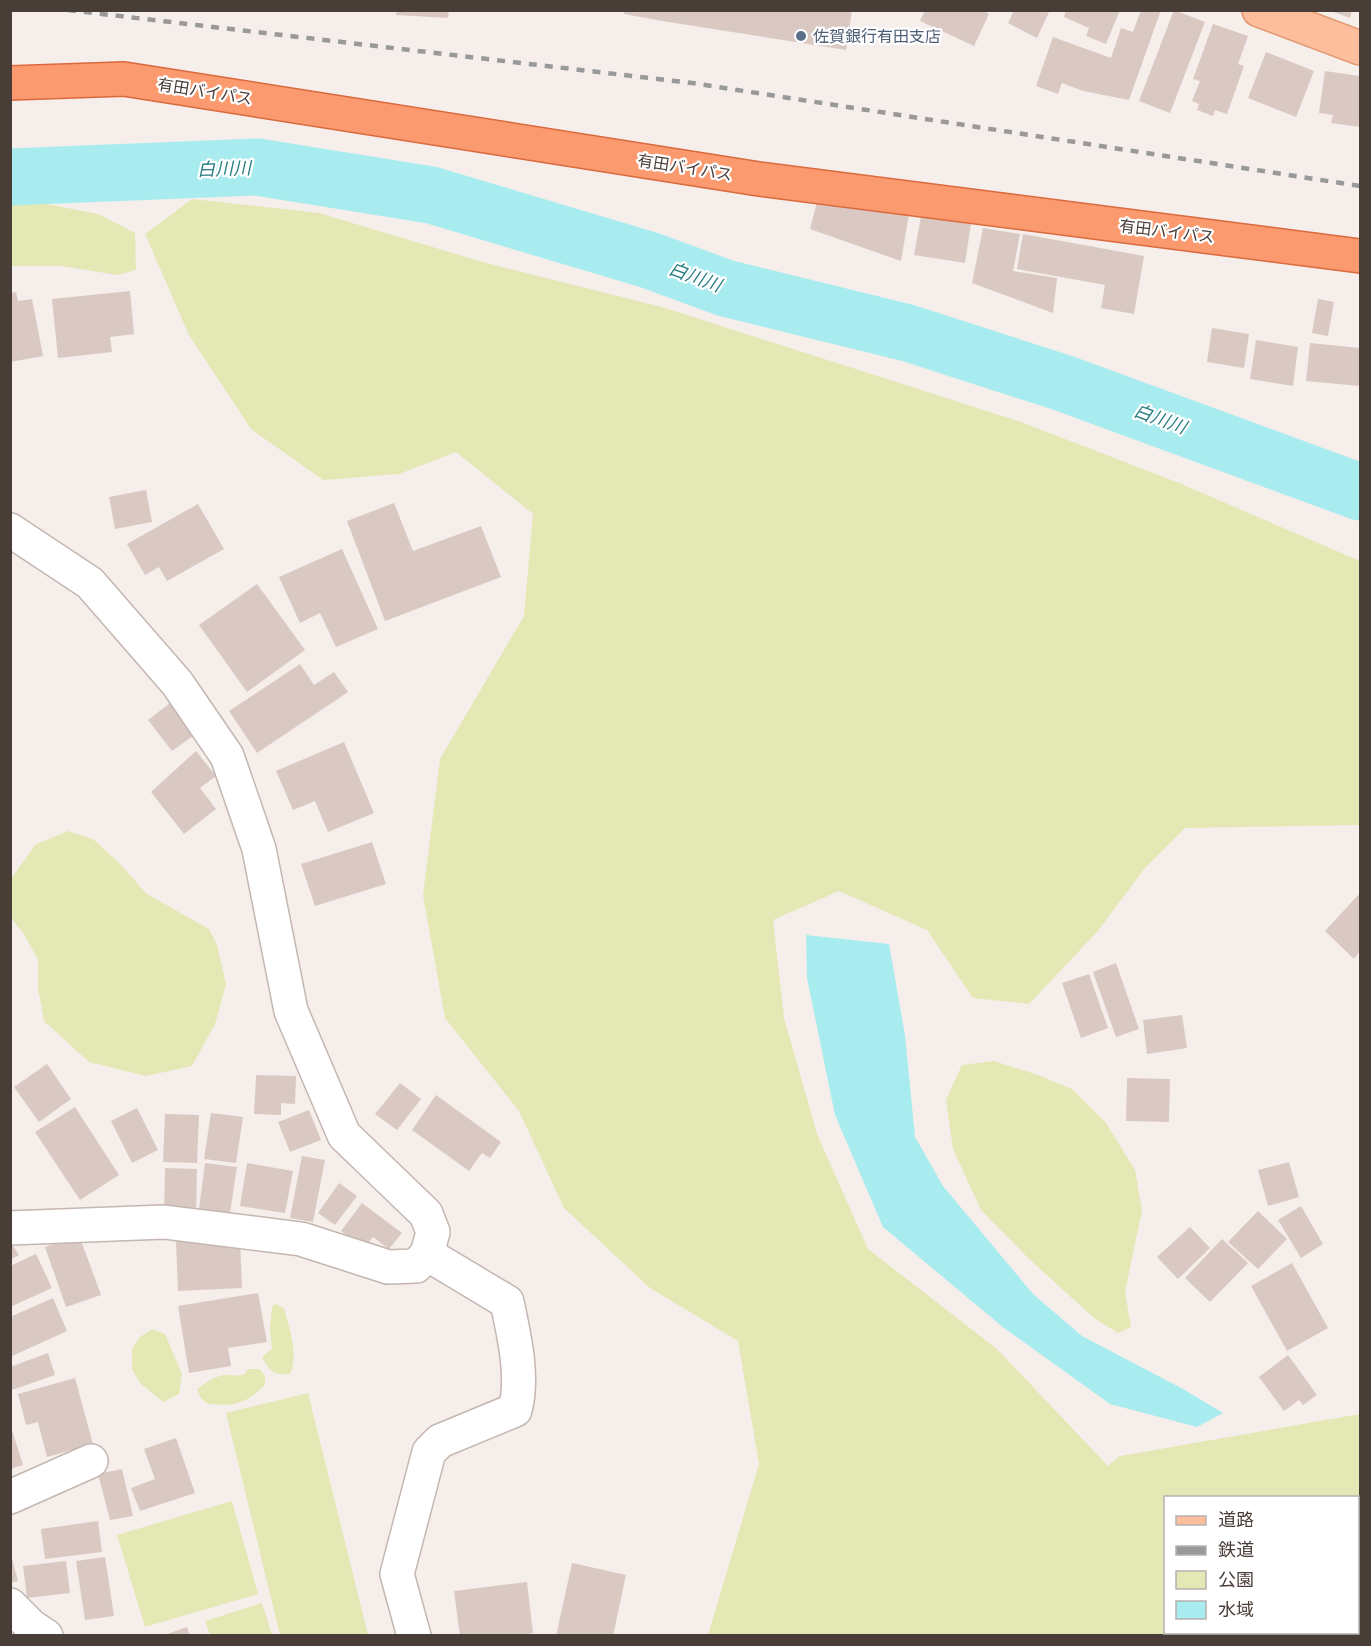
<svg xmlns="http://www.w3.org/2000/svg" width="1371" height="1646" font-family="'Public Sans','Noto Sans JP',sans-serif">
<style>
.green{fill:#e3e8b5;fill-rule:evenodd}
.water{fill:#a9ecf0}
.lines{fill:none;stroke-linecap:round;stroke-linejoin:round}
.river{stroke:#a9ecf0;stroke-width:57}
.building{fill:#dac9c3}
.minor-casing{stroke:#c4b6b0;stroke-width:36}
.major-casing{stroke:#e2946b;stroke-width:36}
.highway-casing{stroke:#db693e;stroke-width:36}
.minor{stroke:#fff;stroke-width:33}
.major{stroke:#fcbe9c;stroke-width:33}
.highway{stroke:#fb9a6f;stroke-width:33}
.rail{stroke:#999;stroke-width:4.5;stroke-dasharray:8 8;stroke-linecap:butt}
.service-dot{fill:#5c6f8a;stroke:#fff;stroke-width:2}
.labels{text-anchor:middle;stroke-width:4.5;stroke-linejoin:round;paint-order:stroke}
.service-label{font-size:16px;fill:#4e5e75;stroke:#fff;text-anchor:start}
.street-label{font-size:16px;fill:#493d38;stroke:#fff}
.water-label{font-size:18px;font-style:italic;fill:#287e83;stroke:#fff}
</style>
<rect width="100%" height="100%" fill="#f5eeeb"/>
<path class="green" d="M192 199 319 213 486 263 665 308 1021 422 1179 483 1360 561V825L1185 828 1145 868 1097 932 1029 1004 973 998 927 930 839 891 773 920 784 1018 817 1134 868 1249 997 1349 1108 1466 1120 1456 1360 1414V1635H708L759 1464 738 1341 650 1288 564 1208 519 1111 445 1018 423 895 440 759 524 616 533 514 456 452 399 474 323 480 251 429 189 335 145 234ZM1166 1498H1358V1632H1166Z
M41 203 98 214 135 233 136 270 118 275 61 266H11V204Z
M68 831 93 839 120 864 147 894 209 929 217 945 226 984 215 1024 192 1066 146 1076 89 1062 44 1021 38 988V960L24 934 11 918V879L35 845Z
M994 1061 1038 1075 1072 1089 1106 1123 1135 1170 1142 1210 1125 1292 1131 1327 1118 1333 1094 1318 1028 1258 981 1210 953 1149 946 1100 962 1065Z
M276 1304 284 1308C289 1328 299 1354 290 1374 273 1375 270 1371 262 1357L272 1349 270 1329 272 1307Z
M152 1329 165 1334 182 1374 179 1394 163 1402 140 1383 132 1369V1349L140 1337Z
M248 1369H259L265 1376V1385C246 1404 234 1406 208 1404L201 1398 197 1389C205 1384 214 1376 224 1375 231 1375 236 1376 244 1375Z
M308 1393 368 1635H280L226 1413Z
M232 1501 258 1594 145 1627 117 1535Z
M262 1603 272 1635H210L205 1621Z"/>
<path class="water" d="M806 935 889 944 905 1035 915 1137 943 1186 1033 1294 1082 1336 1183 1389 1223 1413 1197 1427 1110 1404 1004 1328 883 1227 835 1115 807 978Z"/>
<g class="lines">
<path class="river" d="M10 177 257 167 431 195 649 260 725 288 908 333 1063 383 1360 492"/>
</g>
<path class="building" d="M397 10H449L448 18 396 15Z
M625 10H852L846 50 662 21 624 14Z
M925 10H982L989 14 974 46 920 21Z
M1014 10H1050L1037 38 1008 23Z
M1066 10H1120L1106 44 1086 36 1089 28 1064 17Z
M1141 10H1161L1129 100 1083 91 1062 83 1058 94 1036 86 1053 37 1111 58 1121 28 1133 32Z
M1174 10 1205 22 1170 113 1139 101Z
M1328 10H1352L1350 18Z
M1213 24 1248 36 1238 64 1244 66 1227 114 1215 110 1213 116 1197 110 1199 104 1192 101 1200 81 1193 79Z
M1266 52 1314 71 1296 117 1248 98Z
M1325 71 1360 76V127L1331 123 1333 115 1319 113Z
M818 198 909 214 901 261 810 229Z
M921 216 971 224 965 263 914 255Z
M983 228 1020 234 1013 271 1057 278 1053 313 972 283Z
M1023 234 1144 256 1134 314 1101 308 1105 285 1017 269Z
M130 291 134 334 110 337 112 352 58 358 52 299Z
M16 292 18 301 32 299 43 356 10 362V293Z
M1318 299 1334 302 1328 336 1312 333Z
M1212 328 1249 334 1244 368 1207 362Z
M1256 340 1298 347 1293 386 1250 379Z
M1310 343 1360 348V386L1306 381Z
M146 490 152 522 115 529 109 497Z
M394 503 413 551 481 526 501 577 385 621 347 521Z
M198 504 224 549 167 581 159 567 145 575 127 544Z
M342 549 378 629 336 647 320 613 300 623 279 577Z
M257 584 305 650 247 692 199 625Z
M300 664 314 685 334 672 348 692 257 753 229 711Z
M170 703 193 736 172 751 148 720Z
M344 742 374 813 328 832 315 801 293 810 276 771Z
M196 751 216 776 200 788 216 809 184 834 151 792Z
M372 842 386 884 315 906 301 864Z
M1360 893V951L1354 959 1325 931Z
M1116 963 1139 1029 1116 1037 1093 972Z
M1089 974 1108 1028 1081 1038 1062 983Z
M1182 1015 1187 1048 1147 1054 1143 1020Z
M47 1064 71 1099 39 1122 14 1087Z
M256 1075 296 1076 295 1104 281 1103V1115L254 1114Z
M1127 1078 1170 1079 1169 1122 1126 1121Z
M400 1083 421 1099 397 1130 375 1114Z
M436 1095 501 1142 490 1158 482 1153 469 1171 412 1130Z
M75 1107 119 1175 80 1200 35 1132Z
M137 1108 158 1150 132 1163 111 1121Z
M309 1110 321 1140 290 1152 278 1122Z
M211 1113 243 1117 236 1163 204 1159Z
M165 1114 199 1115 197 1163 163 1162Z
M302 1156 325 1160 313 1222 290 1218Z
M1289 1162 1299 1197 1268 1206 1258 1170Z
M205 1163 237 1167 230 1213 199 1209Z
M247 1163 293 1171 285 1213 240 1206Z
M165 1168 197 1169 196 1216 164 1215Z
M339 1183 357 1196 335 1225 318 1213Z
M362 1203 402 1233 389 1249 373 1237 364 1248 341 1231Z
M1301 1206 1323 1244 1301 1258 1278 1220Z
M1258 1211 1287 1239 1258 1269 1228 1242Z
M1190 1227 1210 1248 1178 1279 1157 1257Z
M79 1235 101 1295 66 1307 45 1247Z
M240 1238 242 1288 178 1291 176 1240Z
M1222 1239 1248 1263 1210 1302 1185 1278Z
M10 1241 19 1255 10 1260Z
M36 1254 52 1288 10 1307V1266Z
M1292 1263 1328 1328 1287 1351 1251 1286Z
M258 1293 267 1342 228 1348 231 1366 189 1373 178 1306Z
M53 1298 67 1331 10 1357V1317Z
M48 1353 55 1375 12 1390 10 1367Z
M1288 1355 1317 1395 1303 1405 1299 1400 1284 1411 1259 1377Z
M75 1378 93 1444 47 1457 38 1422 26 1425 18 1394Z
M11 1427 23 1465 10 1469V1428Z
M176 1438 195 1493 140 1511 131 1488 155 1479 144 1449Z
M122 1469 133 1516 110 1520 98 1474Z
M98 1521 102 1552 45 1559 41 1529Z
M10 1551 18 1581 10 1583Z
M105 1557 114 1616 85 1620 76 1561Z
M66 1561 70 1593 27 1598 23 1566Z
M572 1563 626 1575 613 1636H556Z
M527 1582 533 1633 515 1636H460L454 1591Z
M187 1627 190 1636H164V1635Z"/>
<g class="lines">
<defs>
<path id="minor" d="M10 530 90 583 177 683 227 756 259 849 291 1011 344 1135 426 1214 433 1232 427 1254 416 1266 388 1267 301 1239 164 1222 10 1228
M10 1497 91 1461
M10 1605 31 1626 46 1636
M414 1636 397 1574 429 1452 440 1441 515 1410C524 1377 514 1335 507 1302L427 1254"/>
<path id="major" d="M1259 10 1360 48"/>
<path id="highway" d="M10 83 124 79 759 179 1360 256"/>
</defs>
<use href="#minor" class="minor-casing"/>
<use href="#major" class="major-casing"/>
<use href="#highway" class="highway-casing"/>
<use href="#minor" class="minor"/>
<use href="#major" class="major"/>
<use href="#highway" class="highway"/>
<path class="rail" d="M68 10 692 83 1360 186"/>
</g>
<circle class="service-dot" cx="801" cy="36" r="6"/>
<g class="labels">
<g class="service-label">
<text x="813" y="42">佐賀銀行有田支店</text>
</g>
<g class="street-label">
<text transform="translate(205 91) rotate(9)" y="6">有田バイパス</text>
<text transform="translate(685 167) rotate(9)" y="6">有田バイパス</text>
<text transform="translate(1167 231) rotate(7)" y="6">有田バイパス</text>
</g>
<g class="water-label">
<text transform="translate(224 169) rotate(-2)" y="6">白川川</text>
<text transform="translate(695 277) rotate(20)" y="6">白川川</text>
<text transform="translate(1160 419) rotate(20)" y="6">白川川</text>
</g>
</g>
<rect width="1371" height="1646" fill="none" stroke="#493d38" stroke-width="24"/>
<rect x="1164" y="1496" width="195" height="138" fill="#ffffff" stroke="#b6b1af" stroke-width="1.5"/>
<rect x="1176" y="1516" width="30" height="9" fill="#fcbe9c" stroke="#b6b1af" stroke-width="1.5"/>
<text x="1218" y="1526" font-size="18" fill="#493d38">道路</text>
<rect x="1176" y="1546" width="30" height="9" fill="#999999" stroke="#b6b1af" stroke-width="1.5"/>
<text x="1218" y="1556" font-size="18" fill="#493d38">鉄道</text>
<rect x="1176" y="1571" width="30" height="18" fill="#e3e8b5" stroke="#b6b1af" stroke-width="1.5"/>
<text x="1218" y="1586" font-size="18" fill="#493d38">公園</text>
<rect x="1176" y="1601" width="30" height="18" fill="#a9ecf0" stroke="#b6b1af" stroke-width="1.5"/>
<text x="1218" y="1616" font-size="18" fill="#493d38">水域</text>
</svg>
